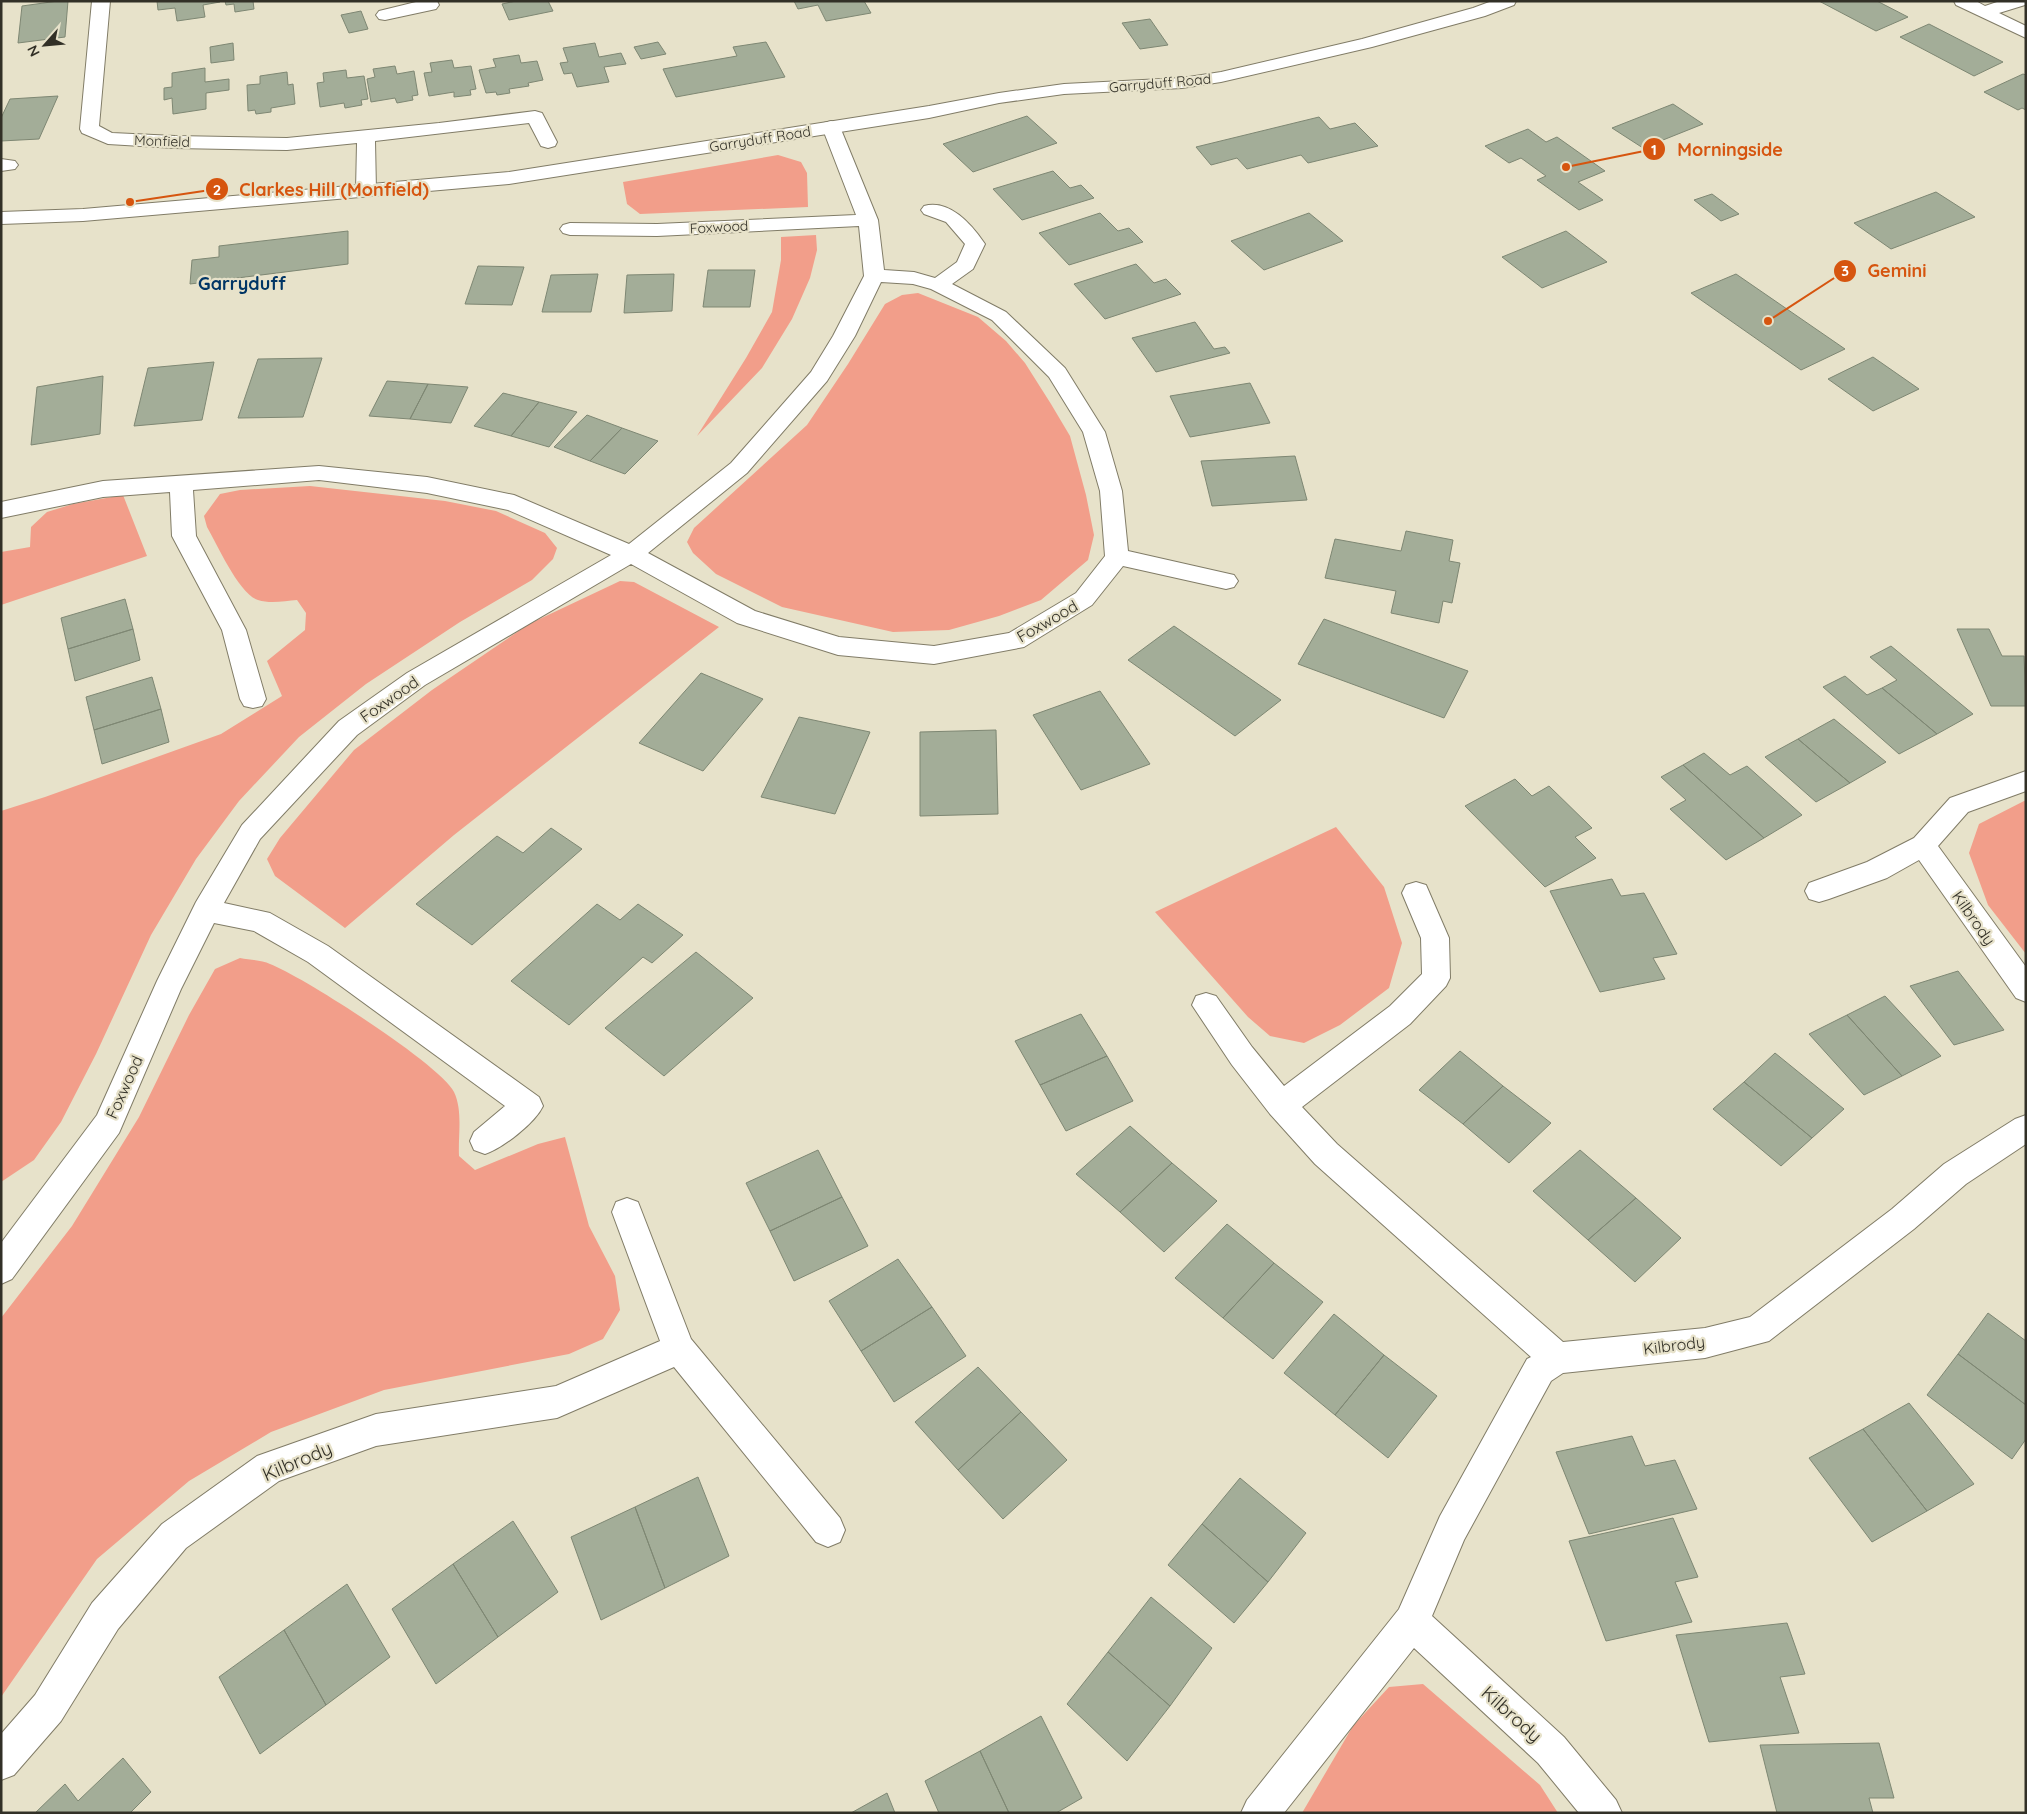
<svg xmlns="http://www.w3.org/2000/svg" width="2027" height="1814" font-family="Quicksand,sans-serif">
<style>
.green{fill:#f29e8a}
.building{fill:#a3ad98;stroke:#7e8773}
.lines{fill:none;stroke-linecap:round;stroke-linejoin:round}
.minor-casing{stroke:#817c67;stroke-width:2}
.tertiary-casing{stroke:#817c67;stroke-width:2}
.minor{fill:#fff;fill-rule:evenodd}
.tertiary{fill:#fff;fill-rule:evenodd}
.labels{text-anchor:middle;stroke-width:4.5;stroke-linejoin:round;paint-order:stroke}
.far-street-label{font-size:14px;fill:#323027;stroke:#e7e2ca}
.street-label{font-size:16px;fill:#323027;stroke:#e7e2ca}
.far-district-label{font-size:18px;font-weight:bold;fill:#003565;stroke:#e7e2ca}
.near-street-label{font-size:19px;fill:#323027;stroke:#e7e2ca}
.leader{fill:none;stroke:#d6550f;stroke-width:2}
.callout-dot{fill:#d6550f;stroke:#e7e2ca;stroke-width:2}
.mark-label{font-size:15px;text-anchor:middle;font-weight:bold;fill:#fff}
.callout-label{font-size:18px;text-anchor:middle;font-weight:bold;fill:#d6550f;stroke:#e7e2ca;stroke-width:4.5;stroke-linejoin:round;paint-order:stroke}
</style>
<rect width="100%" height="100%" fill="#e7e2ca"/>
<path class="green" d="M778 155 801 162 807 173 808 207 640 214 627 204 623 182Z
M816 235 817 250 810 278 792 319 762 368 697 436 746 358 772 312 781 260V237Z
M918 293 978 317 1006 341 1025 363 1051 404 1070 436 1086 495 1094 535 1088 560 1041 600 999 616 949 630 893 632 782 607 716 574 693 553 687 542 694 528 807 425 848 364 885 304 902 295Z
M310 486 445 501 496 511 545 533 557 548 553 559 532 580 460 622 366 684 299 737 239 801 196 859 151 935 96 1054 61 1122 34 1160 1 1182V811L45 797 221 734 282 696 267 661 305 630 306 613 297 600C285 601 270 604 258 600 239 594 217 544 207 527L204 516 220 494 240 490Z
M123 495 147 556 1 605V552L30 547 31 527 47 512 73 504Z
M620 581 634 582 719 627 454 835 345 928 275 876 267 859 280 838 354 750 432 690 529 624Z
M2026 800V954L1988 905 1969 853 1979 824Z
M1336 827 1384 887 1402 943 1389 988 1340 1025 1304 1043 1270 1036 1248 1017 1155 912Z
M240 958C250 960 262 960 270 964 302 976 441 1065 454 1092 463 1111 458 1135 459 1156L475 1170 538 1144 565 1137 589 1226 615 1276 620 1310 603 1339 569 1354 384 1390 271 1432 189 1481 97 1559 1 1697V1318L72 1226 139 1117 189 1015 215 969Z
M1423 1684 1540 1785 1558 1813H1302L1353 1726 1389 1687Z"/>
<path class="building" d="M58 1H68L65 37 18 43 22 6Z
M157 1H220V2L203 5 205 17 177 21 175 8 158 10Z
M225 1H253L254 9 235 12 234 4 226 5Z
M516 1H548L553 11 509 20 502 4Z
M794 1H864L871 13 826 21 818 5 798 9Z
M1819 1H1877L1908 17 1876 31Z
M361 11 368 29 349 33 341 15Z
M1150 19 1168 45 1140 49 1122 23Z
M1929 24 2003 62 1974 76 1900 37Z
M658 42 666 54 641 59 634 47Z
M766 42 785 77 676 97 663 69 737 56 733 47Z
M233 43 234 60 211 63 210 47Z
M595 43 599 57 621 53 626 64 604 67 609 82 577 87 572 73 564 74 560 63 568 62 563 48Z
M519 55 521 63 537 61 543 80 528 83 529 86 509 89 510 93 497 95 496 92 486 93 479 70 496 67 493 59Z
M452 60 454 68 471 66 476 89 470 90 471 95 454 97V92L429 96 424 73 432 72 430 63Z
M395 66 397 74 414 71 418 95 412 96 413 100 397 103 395 98 371 102 367 79 375 77 373 69Z
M205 68V82L229 79V90L206 93V109L173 114 172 98 164 100V88L172 87V73Z
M346 70 347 78 364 76 368 99 361 100 362 105 345 108 344 103 320 107 317 83 324 82 323 73Z
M287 72 288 85 293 84 295 104 271 108V112L256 114 255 110 248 111 247 85 260 84V76Z
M2023 74 2026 75V110L2022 108 2018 110 1984 92Z
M58 96 39 139 1 141V118L10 99Z
M1673 104 1703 124 1643 148 1612 128Z
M1027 116 1057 143 973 172 943 144Z
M1319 117 1330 129 1355 123 1378 146 1308 163 1301 155 1247 169 1237 158 1211 165 1196 147Z
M1528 129 1546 142 1557 137 1605 171 1578 182 1603 200 1579 210 1537 180 1546 176 1521 158 1509 163 1485 146Z
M1053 171 1070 188 1081 185 1094 198 1022 220 993 189Z
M1936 192 1975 217 1891 249 1854 223Z
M1712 194 1739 214 1721 221 1694 200Z
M1100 213 1118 231 1129 228 1143 242 1069 265 1039 233Z
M1309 213 1343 241 1264 270 1231 241Z
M348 231V264L190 284 192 260 219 257V246Z
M1566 231 1607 262 1542 288 1502 257Z
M1136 264 1154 283 1166 279 1181 294 1105 319 1074 284Z
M478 266 524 267 512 305 465 304Z
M708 270H755L750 307H703Z
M598 274 591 312H542L551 275Z
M674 274 672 311 624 313 627 275Z
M1736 274 1845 349 1801 370 1691 293Z
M1195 322 1214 349 1225 347 1230 353 1156 372 1132 338Z
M1873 357 1919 389 1873 411 1828 379Z
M322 358 303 417 238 418 258 359Z
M214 362 202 420 134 426 148 368Z
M103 376 100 434 31 445 37 387Z
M387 381 428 384 410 419 369 416Z
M1250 383 1270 423 1190 437 1170 396Z
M428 384 468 387 451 423 410 419Z
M503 393 539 402 511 436 474 426Z
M539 402 577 412 549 447 511 436Z
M587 415 622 428 590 461 554 447Z
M622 428 658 441 625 474 590 461Z
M1295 456 1307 500 1212 506 1201 461Z
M1406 531 1453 540 1449 561 1460 563 1452 603 1443 601 1439 623 1391 613 1396 591 1325 578 1335 539 1401 551Z
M125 599 133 629 68 649 61 618Z
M1324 619 1468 671 1444 718 1298 664Z
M1174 626 1281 700 1235 736 1128 660Z
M133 629 140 660 75 681 68 649Z
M1957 629H1989L2002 656H2024L2026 706H1991Z
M1891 646 1973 714 1937 734 1882 688 1897 680 1870 657Z
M701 673 763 699 703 771 639 743Z
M1845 676 1867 695 1882 688 1937 734 1899 754 1823 687Z
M152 677 161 709 94 730 86 697Z
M1100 691 1150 764 1081 790 1033 715Z
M161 709 169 742 102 764 94 730Z
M799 717 870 732 835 814 761 797Z
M1834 719 1886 762 1850 783 1798 739Z
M996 730 998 814 920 816V732Z
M1798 739 1850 783 1816 802 1765 757Z
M1704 753 1730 775 1747 766 1802 815 1764 838 1683 765Z
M1683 765 1764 838 1726 860 1670 809 1686 800 1661 777Z
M1515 779 1532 796 1549 786 1592 828 1575 837 1596 858 1545 887 1465 806Z
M551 828 582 849 472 945 416 904 497 836 523 853Z
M1612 879 1621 896 1644 893 1677 954 1653 958 1665 979 1600 992 1550 891Z
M597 904 620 920 638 904 683 935 652 963 643 957 569 1025 511 981Z
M696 952 753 998 664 1076 605 1028Z
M1958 971 2004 1030 1954 1045 1910 986Z
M1885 996 1941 1056 1902 1076 1847 1015Z
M1081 1014 1107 1056 1040 1085 1015 1041Z
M1847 1015 1902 1076 1864 1095 1809 1034Z
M1460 1051 1503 1086 1463 1124 1419 1090Z
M1775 1053 1844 1109 1812 1138 1744 1082Z
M1107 1056 1133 1101 1066 1131 1040 1085Z
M1744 1082 1812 1138 1781 1166 1713 1109Z
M1503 1086 1551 1123 1509 1163 1463 1124Z
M1130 1126 1172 1163 1120 1212 1076 1174Z
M818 1150 842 1197 770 1231 746 1183Z
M1580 1150 1636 1198 1588 1240 1533 1191Z
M1172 1163 1217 1201 1164 1252 1120 1212Z
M842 1197 868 1246 794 1281 770 1231Z
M1636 1198 1681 1238 1635 1282 1588 1240Z
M1227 1224 1274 1263 1223 1318 1175 1278Z
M898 1259 932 1307 861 1351 829 1301Z
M1274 1263 1323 1302 1273 1359 1223 1318Z
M932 1307 966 1356 894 1402 861 1351Z
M1988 1313 2026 1341V1405L1958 1354Z
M1334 1314 1384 1355 1335 1415 1284 1373Z
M1958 1354 2026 1405V1439L2012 1459 1927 1395Z
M1384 1355 1437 1396 1388 1458 1335 1415Z
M978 1367 1021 1412 958 1470 915 1422Z
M1909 1403 1974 1484 1927 1511 1863 1429Z
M1021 1412 1067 1460 1003 1519 958 1470Z
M1863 1429 1927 1511 1872 1542 1809 1458Z
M1632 1436 1645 1466 1675 1460 1697 1509 1589 1534 1556 1452Z
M698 1477 729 1556 665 1588 635 1507Z
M1240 1478 1306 1533 1268 1582 1202 1524Z
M635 1507 665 1588 601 1620 571 1537Z
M1673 1518 1698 1577 1675 1582 1692 1622 1606 1641 1569 1541Z
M513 1521 558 1592 498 1637 453 1564Z
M1202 1524 1268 1582 1234 1623 1168 1565Z
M453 1564 498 1637 436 1684 392 1609Z
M347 1584 390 1657 326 1705 284 1630Z
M1151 1597 1212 1648 1170 1706 1108 1652Z
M1787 1623 1805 1674 1780 1677 1799 1733 1709 1742 1676 1635Z
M284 1630 326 1705 260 1754 219 1677Z
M1108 1652 1170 1706 1127 1761 1067 1704Z
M1041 1716 1082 1798 1056 1813H1009L980 1751Z
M1879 1743 1894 1798H1869L1873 1813H1777L1760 1745Z
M980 1751 1009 1813H939L925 1781Z
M123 1758 151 1792 130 1813H35L65 1784 78 1801Z
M887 1793 895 1813H851Z"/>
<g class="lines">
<defs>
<path id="minor" d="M92 1H110L99 126 112 133 175 136 287 138 439 123 535 111 542 113 557 142 555 146 548 148 541 146 529 123 375 141 376 191 373 195 366 197 359 195 356 191 357 143 287 150 175 148 108 144 82 133 80 129Z
M420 1H437L439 5 436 9 385 20 379 19 376 15 379 11Z
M1954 1H1976L1985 6 2000 1H2026L2025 5 1999 13 2026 26V38L1956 5Z
M831 121 838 123 840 127 878 220 884 270 914 272 935 278 957 262 965 244 946 222 924 214 921 210 924 206C950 199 972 225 985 244L973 269 952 284 1006 312 1065 368 1105 432 1122 491 1128 551 1234 575 1238 581 1234 587 1226 589 1123 566 1092 605 1024 647 934 664 838 655 737 623 631 564 425 685 357 735 260 839 224 903 270 913 328 946 539 1097 543 1106C535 1123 503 1148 485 1154L474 1150 470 1141 474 1132 505 1106 308 962 254 931 214 923 181 989 119 1133 12 1279 1 1284V1243L97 1115 157 981 196 902 242 825 339 721 407 673 611 555 508 510 427 493 319 480 193 490 196 536 246 630 266 699 262 706 253 708 244 706 240 699 222 630 172 536 170 492 103 497 1 518V502L103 481 319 466 427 477 514 495 629 544 731 463 811 372 833 336 864 276 859 226 657 236 570 235 563 233 560 229 563 225 570 223 657 224 856 215 822 127 824 123ZM881 282 913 284 931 289 992 320 1049 377 1083 432 1100 491 1105 556 1076 593 1009 633 934 646 839 637 755 611 648 553 747 473 827 381 855 336Z
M1 159 15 161 18 165 15 169 1 171Z
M2026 771V791L1968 812 1938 846 2026 967V1002L2016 998 1919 860 1887 878 1829 899 1819 902 1809 899 1805 891 1809 883 1867 862 1914 838 1950 798Z
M1416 882 1426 885 1449 938 1450 978 1446 986 1410 1024 1302 1107 1337 1144 1563 1342 1705 1328 1750 1317 1892 1209 1944 1164 2015 1119 2026 1115V1144L1966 1184 1914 1229 1769 1341 1705 1358 1563 1373 1551 1381 1464 1540 1432 1616 1564 1737 1616 1800 1622 1813H1579L1538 1763 1414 1648 1284 1813H1241L1247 1800 1399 1609 1440 1516 1527 1359 1531 1357 1315 1164 1270 1114 1232 1065 1192 1005 1196 996 1206 993 1216 996 1252 1047 1284 1086 1390 1006 1422 974 1421 938 1402 893 1406 885Z
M627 1198 638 1202 691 1339 840 1518 845 1530 840 1542 828 1547 816 1542 674 1367 557 1418 376 1446 279 1481 186 1548 118 1629 61 1721 14 1775 1 1780V1734L35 1695 92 1603 162 1524 257 1456 376 1414 556 1386 660 1341 612 1212 616 1202Z"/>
<path id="tertiary" d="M1492 1H1516L1514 5 1485 16 1372 47 1221 82 1182 88 1064 94 999 103 929 118 509 184 83 221 1 224V212L83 209 509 172 929 106 999 93 1064 84 1182 78 1221 72 1362 39 1473 8Z"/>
</defs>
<use href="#minor" class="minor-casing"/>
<use href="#tertiary" class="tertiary-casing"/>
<use href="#minor" class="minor"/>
<use href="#tertiary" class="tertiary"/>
</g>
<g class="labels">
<g class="far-street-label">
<text transform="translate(1160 83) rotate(-5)" y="5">Garryduff Road</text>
<text transform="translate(760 139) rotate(-9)" y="5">Garryduff Road</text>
<text transform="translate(162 141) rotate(2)" y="5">Monfield</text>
<text transform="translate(719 227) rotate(-3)" y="5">Foxwood</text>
</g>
<g class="street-label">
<text transform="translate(1047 621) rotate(-30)" y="6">Foxwood</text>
<text transform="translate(389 699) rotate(-35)" y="6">Foxwood</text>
<text transform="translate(1974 918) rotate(55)" y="6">Kilbrody</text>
<text transform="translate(124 1087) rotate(-66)" y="6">Foxwood</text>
<text transform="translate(1674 1345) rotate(-7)" y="6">Kilbrody</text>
</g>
<g class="far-district-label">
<text x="242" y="290">Garryduff</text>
</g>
<g class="near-street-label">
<text transform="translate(297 1461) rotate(-23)" y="7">Kilbrody</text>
<text transform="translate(1512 1714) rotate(42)" y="7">Kilbrody</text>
</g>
</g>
<path class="leader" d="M1566 167L1654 149M130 202L217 189M1768 321L1845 271"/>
<g class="callout-dot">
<circle cx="1566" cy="167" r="5"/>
<circle cx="130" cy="202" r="5"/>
<circle cx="1768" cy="321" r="5"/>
<circle cx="1654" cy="149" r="12"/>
<circle cx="217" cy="189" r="12"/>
<circle cx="1845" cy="271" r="12"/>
</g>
<g class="mark-label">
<text x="1654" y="155">1</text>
<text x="217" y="195">2</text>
<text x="1845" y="276">3</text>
</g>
<g class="callout-label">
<text x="1730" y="156">Morningside</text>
<text x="334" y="196">Clarkes Hill (Monfield)</text>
<text x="1897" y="277">Gemini</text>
</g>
<rect width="2027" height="1814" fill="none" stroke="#323027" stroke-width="5"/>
<g transform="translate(45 45) rotate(243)" stroke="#e7e2ca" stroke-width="4" paint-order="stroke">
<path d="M0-4L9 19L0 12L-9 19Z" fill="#323027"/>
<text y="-8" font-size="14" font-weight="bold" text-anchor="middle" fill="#323027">N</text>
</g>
</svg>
